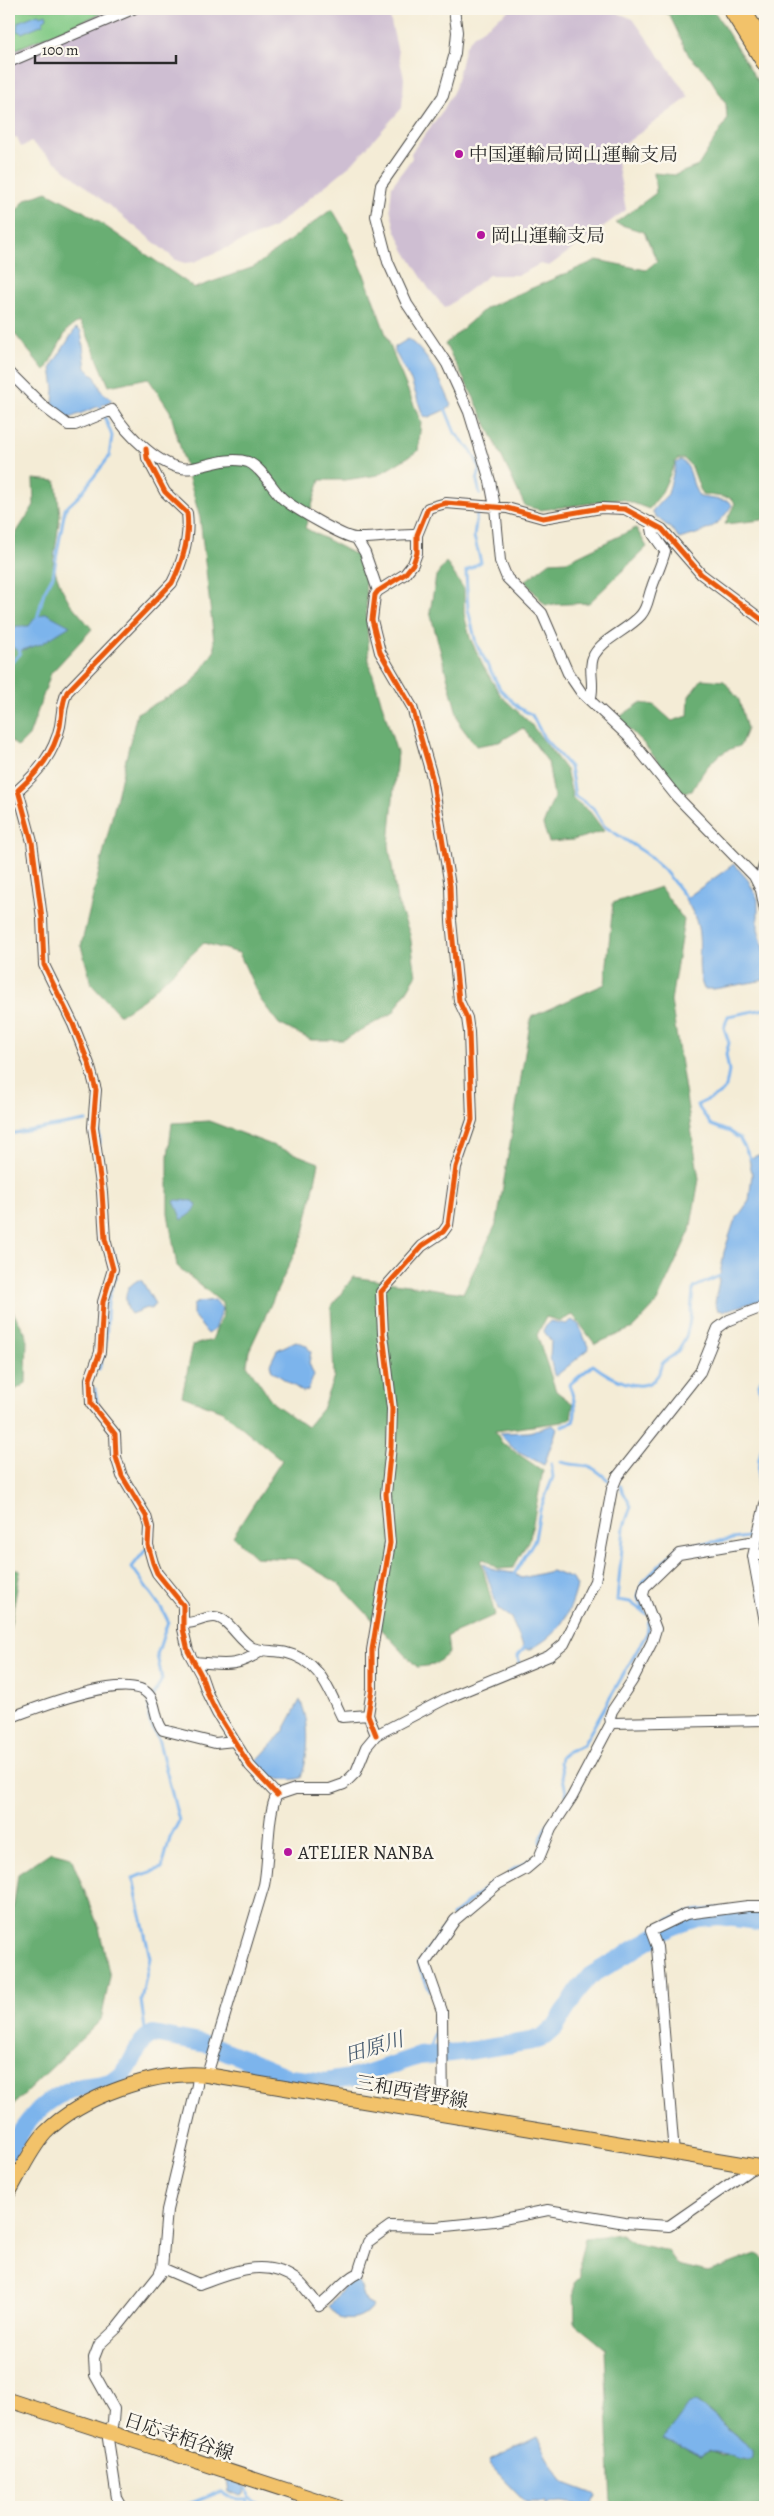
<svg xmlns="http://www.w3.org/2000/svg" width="774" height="2516" font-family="Alegreya,'Noto Serif JP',serif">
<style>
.industrial{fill:#cebed2}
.green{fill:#82ca86;stroke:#567a58}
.forest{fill:#69ae73;stroke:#4a6c4f;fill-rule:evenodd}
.water{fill:#7cb4ec;stroke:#54708c}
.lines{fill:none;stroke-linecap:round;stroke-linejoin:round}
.stream{stroke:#7cb4ec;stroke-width:3}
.river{stroke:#7cb4ec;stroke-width:18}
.minor-casing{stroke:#494845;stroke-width:12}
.major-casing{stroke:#494845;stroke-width:16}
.minor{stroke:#fff;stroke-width:10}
.major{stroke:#f2c26a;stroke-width:14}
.cycleway-casing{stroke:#fbf7ec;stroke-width:8}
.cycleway{stroke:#e8590c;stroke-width:5}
.poi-dot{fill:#b5179e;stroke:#fbf7ec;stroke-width:2}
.labels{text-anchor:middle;stroke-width:5;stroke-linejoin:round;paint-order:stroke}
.poi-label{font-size:19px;fill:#2b2b2b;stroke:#fbf7ec;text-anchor:start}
.street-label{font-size:19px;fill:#2b2b2b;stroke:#fbf7ec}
.water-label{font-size:20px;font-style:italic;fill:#475b6f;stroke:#fbf7ec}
</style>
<rect width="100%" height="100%" fill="#fbf7ec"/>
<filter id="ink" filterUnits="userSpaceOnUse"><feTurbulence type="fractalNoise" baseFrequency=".02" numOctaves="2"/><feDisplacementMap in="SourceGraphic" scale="10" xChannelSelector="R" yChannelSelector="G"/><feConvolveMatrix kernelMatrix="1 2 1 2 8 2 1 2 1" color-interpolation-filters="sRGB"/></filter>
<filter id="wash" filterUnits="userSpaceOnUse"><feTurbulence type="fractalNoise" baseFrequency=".0096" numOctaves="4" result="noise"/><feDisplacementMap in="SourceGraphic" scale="20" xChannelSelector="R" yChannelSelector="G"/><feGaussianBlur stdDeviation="1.12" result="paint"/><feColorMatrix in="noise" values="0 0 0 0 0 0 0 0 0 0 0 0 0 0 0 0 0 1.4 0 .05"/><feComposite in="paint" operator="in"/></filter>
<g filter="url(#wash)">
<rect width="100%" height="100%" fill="#f4ecd6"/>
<path class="industrial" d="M9 9H388L404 78 402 108 352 164 273 228 194 262 185 263 176 260 31 142 21 147 17 137 9 140Z
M511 9H608L633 19 689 97 615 151 626 210 549 266 540 264 519 275H489L445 308 429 289 405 251 395 229 390 208 392 186 412 158 411 153 444 109 455 88 465 47 473 36Z"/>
<path class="green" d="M9 9H112L9 52Z"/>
<path class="forest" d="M662 9H713L765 93V518L762 520 725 524 735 503 730 498 702 494 692 467 684 459H677L661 494 649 509 622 499 541 510 525 506 474 398 445 344 486 308 597 260 646 270 657 261 644 232 615 223 656 193 654 173 675 175 698 166 727 120 726 104 707 73 689 56 670 16Z
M47 192 83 211 195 288 254 267 332 209 347 234 362 269 395 359 421 422 418 451 378 475 345 480H320L305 528 358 556 365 575 369 662 397 753 389 845 397 901 410 934 416 976 393 1013 343 1040H311L279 1024 260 999 239 953 204 943 144 999 120 1015 92 985 81 946 137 713 191 685 215 650 200 518 170 411 148 378 109 386 86 332 79 321 67 330 45 371 9 327V220L26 199Z
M33 479 56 481 60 515 53 565 61 587 70 603 92 629 51 673 29 736 18 747 9 739V539L15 535 34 505Z
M636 528 647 547 589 603 545 605 525 581 550 562 567 561Z
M446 562 464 589V614L470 638 483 666 501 696 530 723 566 770 573 799 590 812 604 831 573 840 549 842 543 825 554 797 548 762 523 728 499 742 476 746 460 725 430 612 436 576Z
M702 679 724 681 739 700 747 729 740 746C715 752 704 769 692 791L682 792 644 744 618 718 640 703 654 705 672 721 688 716 689 696Z
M660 887 684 920 671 1001 699 1179 690 1231 656 1304 633 1328 595 1344 573 1315 560 1321 546 1317 537 1335 556 1391 573 1404 571 1418 562 1422 495 1431 502 1443 543 1471 530 1538 513 1568 499 1569 484 1559 481 1561 495 1615 447 1636 449 1653 434 1665 417 1667 338 1583 296 1559 255 1557 233 1536 282 1460 222 1411 182 1396 193 1345 212 1340 223 1313 222 1303 177 1266 168 1213V1156L172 1123 209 1121 319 1163 304 1233 249 1351 247 1365 273 1403 307 1427 322 1409 334 1377 331 1307 353 1277 463 1293 497 1222 531 1017 605 984 613 903Z
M9 1305 27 1336 26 1383 9 1394Z
M9 1566 20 1571 9 1634Z
M51 1852 71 1857 99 1928 110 1977 101 2020 13 2105 9 2113V1923L12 1917 18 1874Z
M621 2234 636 2244 668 2251 678 2265 708 2272 756 2254 765 2260V2507H659L658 2505 653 2507H611L605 2348 575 2324 574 2283 580 2277V2259L585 2238ZM698 2402 747 2444 752 2451 746 2460 731 2455 722 2456 709 2451 701 2456 684 2447 664 2440Z"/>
<path class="water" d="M38 14 41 16 46 14 47 18 43 21V24L22 33 17 31 18 22Z
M76 328 81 331 86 368 95 377 102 392 109 397 112 401 67 419 54 409 53 404 54 389 51 367Z
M408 339C428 353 442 382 451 404L449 408 429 417 423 416 412 383 395 352V347Z
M681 460C694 468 690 486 700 497L728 501 732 505C717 529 704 532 679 539L675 532 654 515 652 511 668 494 676 463Z
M46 613 70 626 41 644 19 651 9 645V631L17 626H29L35 618Z
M734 864 748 880 758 899V928L765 956V980L714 989H704C696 972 701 952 699 935 698 921 692 910 685 899Z
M758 1155 765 1165V1299L723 1311 718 1310 715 1303 724 1252 734 1222 749 1201 752 1173 749 1159Z
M177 1200 193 1201 197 1205 195 1210 182 1220 174 1201Z
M138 1280 142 1281 155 1304 151 1309 146 1308 131 1314C126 1309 124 1295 128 1289 130 1285 135 1282 138 1280Z
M215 1300 222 1309 214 1330 208 1334 193 1315V1305L199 1302Z
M572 1320 579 1325 589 1349 556 1376 554 1375 550 1357 551 1341 543 1330 550 1321 566 1324Z
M296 1341 306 1345 311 1352 309 1363 314 1375 308 1390 303 1392 272 1371 270 1364 277 1350Z
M553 1425 557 1429 544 1465 514 1449 499 1433 529 1432Z
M483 1563 494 1570 513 1573 522 1578 552 1571 573 1579 577 1586C569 1618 558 1635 529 1650L524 1648 511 1618 498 1609Z
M300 1700C311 1724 309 1753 301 1778 284 1783 266 1775 253 1765L283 1732Z
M358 2279 366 2302 373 2306C364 2318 354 2322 339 2318L329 2307 344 2286Z
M696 2401 747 2444 752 2451V2458L748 2460 743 2458 738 2459C730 2454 720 2455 709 2451L701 2456 684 2447 663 2440 690 2403Z
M537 2437 561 2480 565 2483 594 2494 596 2496 590 2507 563 2502 549 2503 546 2507V2502H526L491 2466 489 2461Z
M227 2480 246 2486 244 2494 240 2496 229 2491Z"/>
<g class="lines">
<path class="stream" d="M445 408 455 433 471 450 480 468 477 481 480 494
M477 513 474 537 481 562 466 571 468 609 476 643 500 689 519 708 532 715 544 738 570 767 575 796 593 808 604 826 644 852 664 870 688 900
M37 619 44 592 53 576 65 509 79 496 109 457 112 436 100 404
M9 665 20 654 19 648
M9 1059 12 1070 9 1081
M98 1122 100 1143
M9 1134 86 1121
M752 1161 740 1139 730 1132 711 1125 697 1105 720 1094 726 1087 729 1071 726 1054 729 1043 724 1028 728 1016 765 1009
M105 1347C108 1332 106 1318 108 1303 111 1278 124 1278 112 1249
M99 1369 104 1353
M765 1372 759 1384 765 1419
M95 1389 98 1407
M562 1426 573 1422C578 1410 574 1397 569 1385L593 1365C607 1376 644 1398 658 1375 660 1372 660 1367 662 1364 665 1359 673 1357 677 1352 691 1336 691 1310 693 1290L695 1287 724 1274
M561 1462C587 1469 585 1459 608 1480
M620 1486 631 1506 624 1527 617 1600 630 1602 646 1614
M137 1492 149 1512
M147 1548 132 1567 162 1609 168 1621 157 1655 162 1679 153 1698
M513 1576 535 1539 540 1510 553 1477 551 1463
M643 1609 638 1598 642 1583 678 1547 747 1537 756 1518 759 1459 765 1435
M519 1664 518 1656 527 1644
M567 1798 560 1762 561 1757 568 1751 583 1745 647 1633 649 1621
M540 1842 545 1828 550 1821
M509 1872 530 1860
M452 1916 493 1882
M430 1991 418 1964 444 1927
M146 2037 141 2000 150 1958 133 1878 162 1868 170 1838 179 1821 159 1742 149 1720V1703
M427 2055 437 2027 436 2008
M247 2488 249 2498 267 2507 269 2505 285 2507
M181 2507 222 2491 237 2500H247L245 2507"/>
<path class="river" d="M9 2152C25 2122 45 2095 81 2087 92 2085 109 2085 118 2078 135 2067 134 2042 153 2034L211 2045 290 2078 326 2082 356 2077 419 2056 461 2052 532 2041 545 2036 555 2027 579 1989 590 1976 673 1926 697 1918 719 1916 765 1922"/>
</g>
</g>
<g filter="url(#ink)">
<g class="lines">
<defs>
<path id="minor" d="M454 9 457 32 455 53 443 96 381 185 376 216 388 262 407 304 447 364 469 412 490 481 495 507 500 561 507 578 542 613 568 673 581 692 628 736 677 797 754 876 761 890 765 910
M9 62 133 9
M9 372 44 407 68 425H75L112 410C125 432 163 473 192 468 209 465 230 456 248 462 261 467 272 488 282 498 292 507 343 537 355 538 375 539 396 534 417 535
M146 449 147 458 165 492 187 513C190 538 183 561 172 583L67 692C62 702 62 714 60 726 54 754 38 772 18 790L32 842 42 918 44 965 73 1024 89 1064 96 1090 93 1127 102 1192 105 1239 113 1269 103 1302 100 1352 90 1379 91 1404 115 1434 116 1457 122 1476 146 1516 149 1527 148 1545 153 1563 157 1573 183 1605V1629L188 1651 201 1675 208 1695 217 1713 250 1766 277 1795
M356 538 365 553 378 591
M590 700C596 686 587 669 594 655 604 638 628 630 641 615 648 607 648 597 652 587 656 575 662 564 665 551L653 534 651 522
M759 883 765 862
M765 1504 753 1556 765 1622
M753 1556 765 1554
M184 1623C195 1624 203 1617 214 1617 229 1617 239 1642 253 1648 263 1652 276 1650 287 1653 320 1661 328 1689 342 1717L368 1715
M194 1662C226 1664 234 1669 263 1650
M9 1718C34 1709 129 1670 149 1695 157 1704 154 1720 163 1730L215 1743 234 1741
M611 1723 765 1720
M376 1735 368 1715 372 1689V1650L390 1543 386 1494 391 1446 392 1409 383 1334 381 1292 422 1246 443 1232 448 1225 456 1167 472 1120 469 1032 467 1018 459 1001 451 921 450 886 432 777 412 707 380 652 372 620 375 595 378 591 405 574 413 564 417 553V535L428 508 446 503 507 508 543 518 601 508 625 509 662 529 701 574 765 622
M198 2074 197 2085 167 2210 162 2268 199 2284C232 2272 267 2256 299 2282 306 2288 312 2298 319 2306 334 2296 341 2281 358 2273L368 2242 390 2226 436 2227 494 2221 548 2210 625 2223 669 2226 754 2167
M207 2075 264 1885C269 1862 267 1811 277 1795L295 1789H330L344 1784 356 1772 366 1747 376 1735 445 1699 549 1656 564 1644 595 1581 612 1489 617 1477 700 1372 718 1328 729 1320 765 1306
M443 2115 442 2011 425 1963 455 1920 498 1884 526 1869 539 1858 551 1829 572 1797 611 1723 610 1717 612 1711 632 1681 652 1642 656 1629 643 1595 645 1587 679 1554 756 1541
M674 2154 657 1947 651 1931 686 1914 748 1906H765
M122 2507 117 2498 108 2439 113 2422 114 2409 95 2375 94 2358 99 2345 116 2329 159 2275 162 2268"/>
<path id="major" d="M730 9 765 65
M743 9 765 44
M9 2192C20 2173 30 2150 45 2133 81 2096 157 2070 207 2075L765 2168
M9 2400 338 2507"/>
</defs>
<use href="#minor" class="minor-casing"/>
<use href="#major" class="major-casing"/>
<use href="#minor" class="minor"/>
<use href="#major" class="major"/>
<defs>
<path id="cycleway" d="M146 449 147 458 165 492 187 513C190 538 183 561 172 583L67 692C62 702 62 714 60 726 54 754 38 772 18 790L32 842 42 918 44 965 73 1024 89 1064 96 1090 93 1127 102 1192 105 1239 113 1269 103 1302 100 1352 90 1379 91 1404 115 1434 116 1457 122 1476 146 1516 149 1527 148 1545 153 1563 157 1573 183 1605V1629L188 1651 201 1675 208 1695 217 1713 250 1766 277 1795
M376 1735 368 1715 372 1689V1650L390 1543 386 1494 391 1446 392 1409 383 1334 381 1292 422 1246 443 1232 448 1225 456 1167 472 1120 469 1032 467 1018 459 1001 451 921 450 886 432 777 412 707 380 652 372 620 375 595 378 591 405 574 413 564 417 553V535L428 508 446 503 507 508 543 518 601 508 625 509 662 529 701 574 765 622"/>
</defs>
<use href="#cycleway" class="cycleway-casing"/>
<use href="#cycleway" class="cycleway"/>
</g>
</g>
<g class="poi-dot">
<circle cx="459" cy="154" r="5"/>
<circle cx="481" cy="235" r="5"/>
<circle cx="288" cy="1852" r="5"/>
</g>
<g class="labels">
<g class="poi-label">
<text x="469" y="161">中国運輸局岡山運輸支局</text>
<text x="491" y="242">岡山運輸支局</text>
<text x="298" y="1859">ATELIER NANBA</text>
</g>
<g class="street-label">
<text transform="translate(412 2091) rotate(10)" y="7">三和西菅野線</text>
<text transform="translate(179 2436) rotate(18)" y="7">日応寺栢谷線</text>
</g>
<g class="water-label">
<text transform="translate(374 2047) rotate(-17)" y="7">田原川</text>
</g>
</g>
<rect width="774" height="2516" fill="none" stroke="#fbf7ec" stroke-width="30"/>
<path d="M35 55v8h141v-8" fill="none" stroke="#2b2b2b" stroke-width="2.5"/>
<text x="42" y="55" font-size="15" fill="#2b2b2b" stroke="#fbf7ec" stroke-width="4" paint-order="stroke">100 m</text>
</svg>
